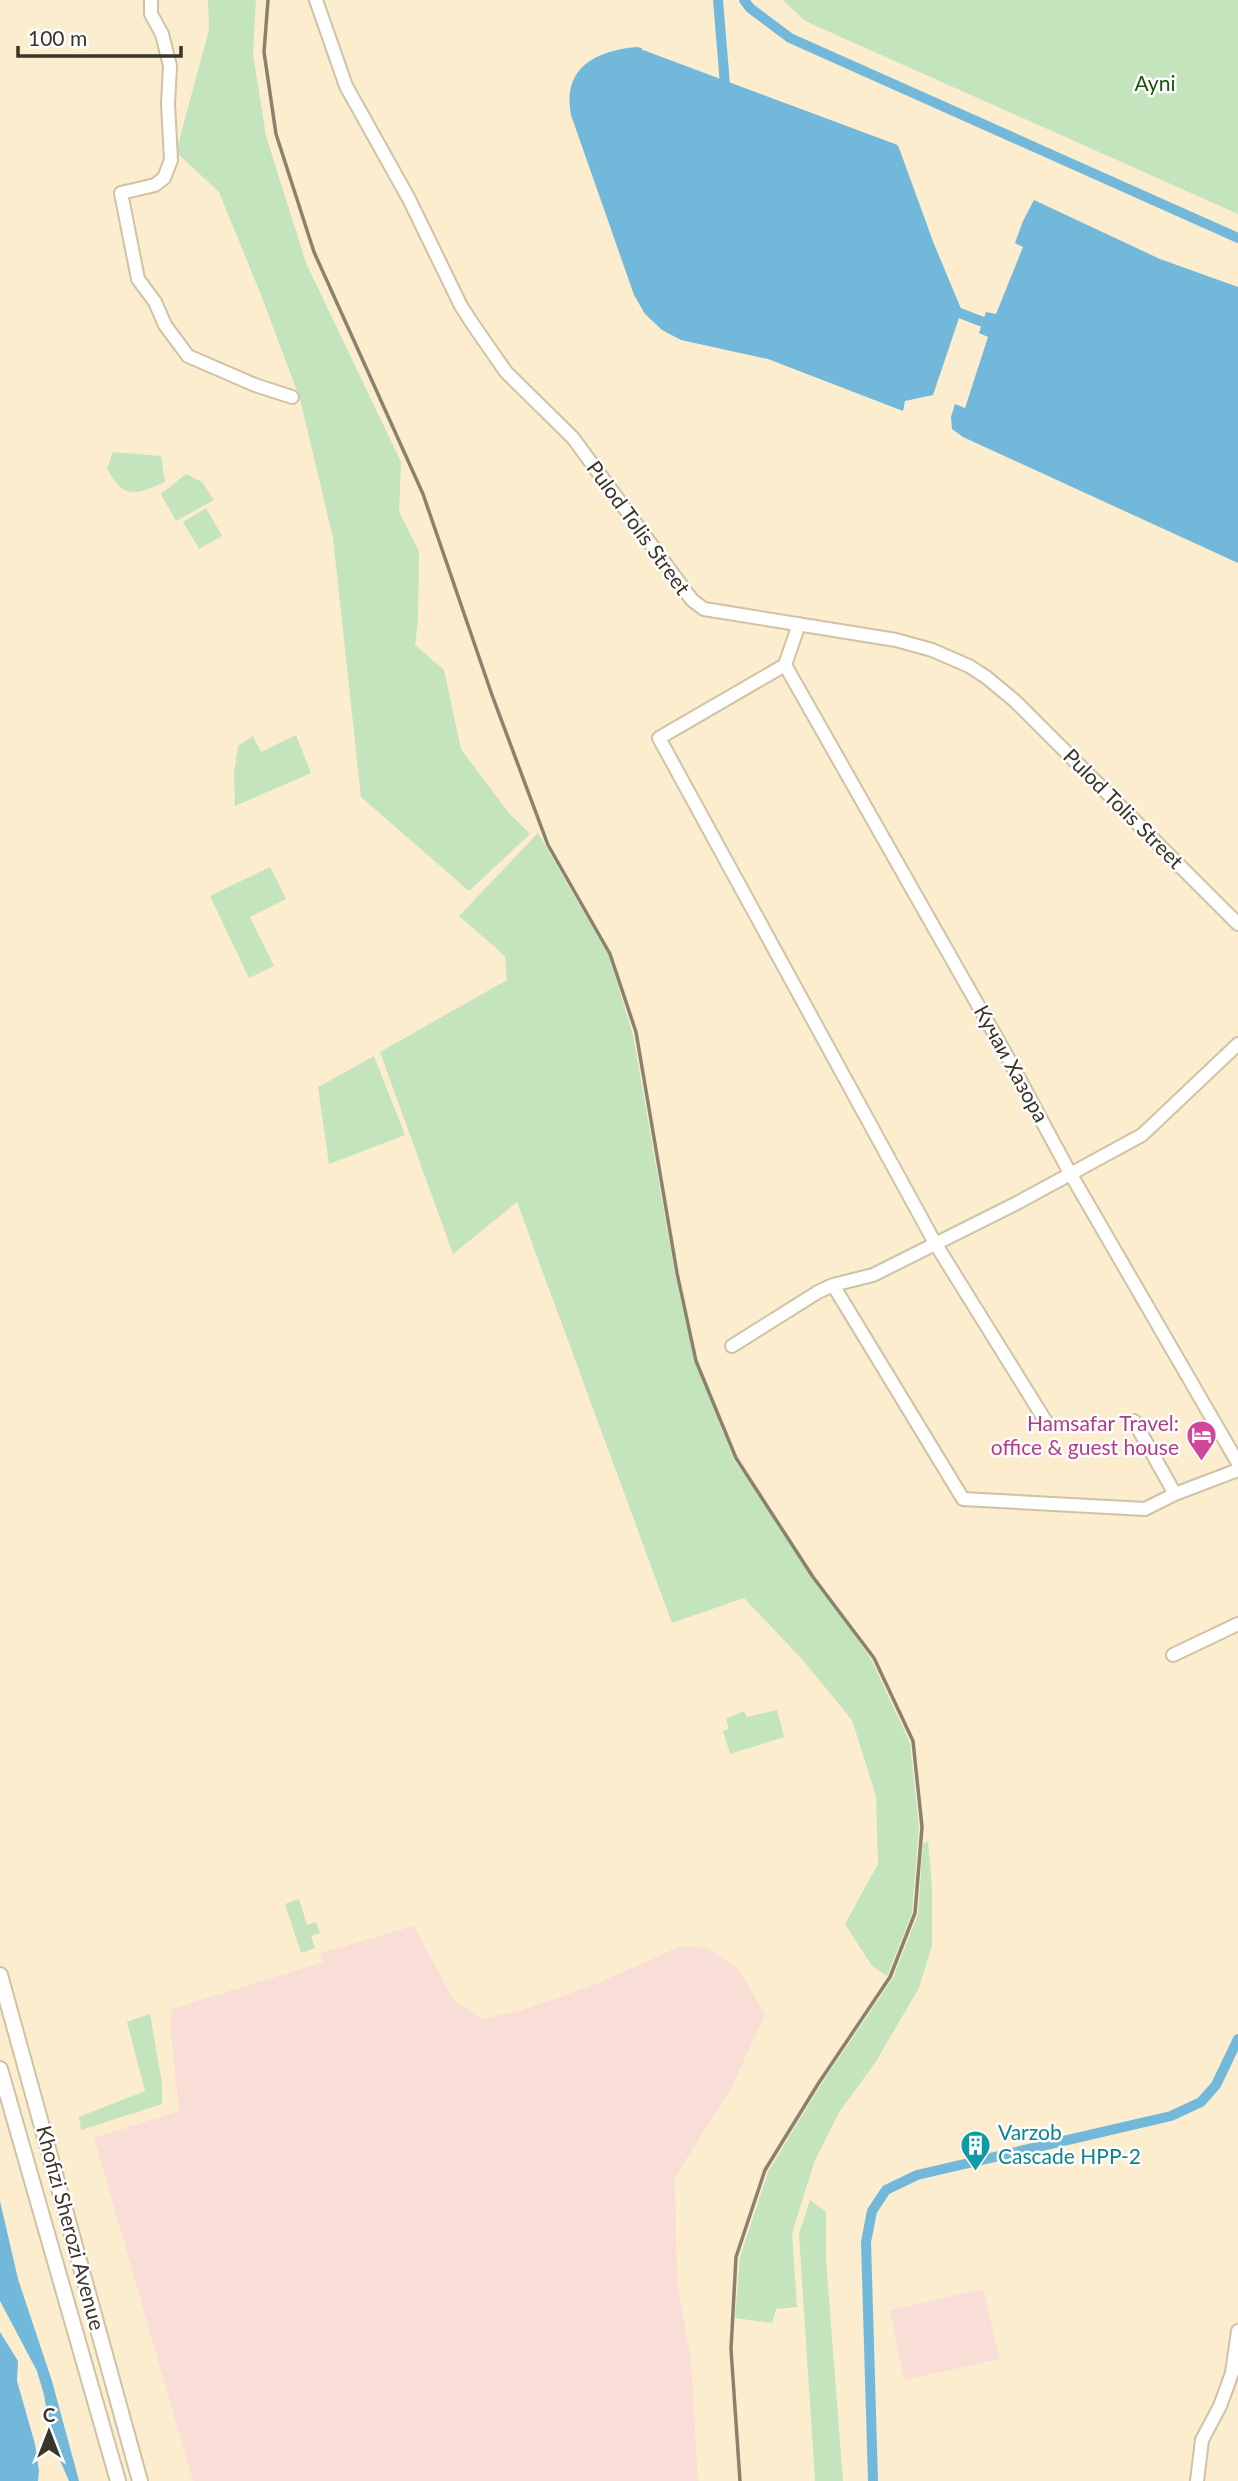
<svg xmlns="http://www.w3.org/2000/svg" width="1238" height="2481" font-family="Lato,sans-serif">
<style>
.industrial{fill:#f8ded7}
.green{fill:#c4e4be}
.water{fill:#72b8db}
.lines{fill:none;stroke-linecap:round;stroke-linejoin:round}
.canal{stroke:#72b8db;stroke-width:10}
.minor-casing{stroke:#d0c2a4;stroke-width:16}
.major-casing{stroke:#d0c2a4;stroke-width:18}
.minor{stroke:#fff;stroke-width:12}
.major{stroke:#fff;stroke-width:14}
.rail{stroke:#8b826e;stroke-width:3.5}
.labels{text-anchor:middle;stroke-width:5;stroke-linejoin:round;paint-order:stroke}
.park-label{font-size:21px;fill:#19540e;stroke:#fff}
.street-label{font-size:21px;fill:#3a3529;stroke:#fff}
.hotel-label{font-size:21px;fill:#b23c85;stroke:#fff;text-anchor:end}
.culture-label{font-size:21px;fill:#0d838f;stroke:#fff;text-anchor:start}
</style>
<rect width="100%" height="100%" fill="#fbedce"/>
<path class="industrial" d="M414 1926 454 2001 483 2019 522 2010 594 1985 681 1946 707 1948 738 1969 765 2015 731 2088 675 2177 677 2281 691 2361 698 2481H193L94 2138 179 2111 170 2024 172 2009 323 1962 320 1953Z
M983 2289 1000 2359 904 2380 890 2310Z"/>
<path class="green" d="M208 0H256L253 54 266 136 306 263 401 462 399 512 419 551 418 620 415 645 444 670 461 749 509 813 530 834 469 891 361 797 333 538 300 399 261 295 219 192 176 152 209 30Z
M783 0H1238V214L805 21Z
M113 452 161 456 165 482C135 495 123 500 107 468Z
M186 474 202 482 214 500 176 521 161 494Z
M206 508 222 536 199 549 183 522Z
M296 735 311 773 235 806 234 774 238 746 253 736 261 752Z
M538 833 609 956 633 1035 675 1274 695 1363 734 1460 871 1659 910 1743 919 1828 912 1913 887 1976 872 1966 845 1924 878 1864 876 1796 852 1720 801 1658 744 1598 672 1623 517 1202 453 1254 380 1052 507 980 505 956 459 916Z
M270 867 286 899 250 917 274 966 249 978 210 896Z
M374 1056 405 1135 329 1164 318 1087Z
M777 1710 784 1737 730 1754 723 1731 729 1729 726 1719 744 1711 747 1717Z
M928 1841 932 1886V1945L919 1988 875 2063 840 2111 815 2160 792 2233 797 2307 776 2309 772 2323 735 2318 740 2257 768 2172 820 2086 893 1978 918 1914 923 1844Z
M299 1899 307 1925 316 1922 320 1933 311 1936 315 1948 301 1953 285 1904Z
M150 2014 162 2083V2104L81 2130 79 2117 145 2091 127 2022Z
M810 2200 826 2212V2260L843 2481H815L799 2234Z"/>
<path class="water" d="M636 47 642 48 641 57 892 152 954 316 959 318 933 395 905 401 903 411 768 359 681 340 662 330 645 314 634 295 571 115C562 68 595 51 636 47Z
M1034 200 1160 259 1238 287V563L963 437 952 429 951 417 955 404 965 408 988 337 979 333 986 312 996 314 1023 247 1015 243 1023 221Z
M0 2201 18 2279 52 2381 79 2481H69L52 2442 44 2395 37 2371 0 2301Z
M0 2332 18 2361 17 2381 35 2444 39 2471 38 2481H0Z"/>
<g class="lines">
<path class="canal" d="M718 0 725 85
M744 0 750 8 790 38 1238 238
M628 57 642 55 894 149 929 245 957 312 983 322
M873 2481 866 2242 872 2211 886 2190 917 2175 1171 2116 1201 2102 1216 2085 1238 2039"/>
<defs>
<path id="minor" d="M151 0V14L162 34 170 66 168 104 171 160 164 178 155 185 121 193 138 279 155 302 165 325 188 356 255 385 292 397
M316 0 346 86 409 199 461 306 474 326 506 372 573 438 692 600 704 609 896 640 932 650 969 666 986 677 1015 701 1238 924
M799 624 785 665 659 738 935 1243 1048 1425
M785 665 1008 1058 1070 1173 1238 1463
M833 1285 963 1499 1145 1509 1175 1494 1238 1470
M732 1346 818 1292 833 1285 873 1275 1017 1203 1142 1135 1238 1044
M1134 1421 1175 1494
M1173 1655 1238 1624
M1197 2481 1202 2440 1220 2406 1232 2373 1238 2331"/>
<path id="major" d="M0 1975 140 2481
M0 2069 118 2481"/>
</defs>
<use href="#minor" class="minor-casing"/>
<use href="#major" class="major-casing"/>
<use href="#minor" class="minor"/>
<use href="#major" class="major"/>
<path class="rail" d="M268 0 264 52 276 134 314 252 423 494 492 695 548 845 610 954 636 1032 677 1273 696 1361 736 1458 813 1577 874 1658 913 1741 922 1827 915 1913 890 1977 818 2084 765 2170 736 2257 731 2349 740 2481"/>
</g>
<defs>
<symbol id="hotel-pin" viewBox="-11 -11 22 30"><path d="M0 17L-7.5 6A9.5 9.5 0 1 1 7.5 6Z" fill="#d1479c" stroke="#fff"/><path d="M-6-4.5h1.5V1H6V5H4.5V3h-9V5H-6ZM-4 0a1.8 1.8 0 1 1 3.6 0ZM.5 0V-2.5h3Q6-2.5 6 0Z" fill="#fff"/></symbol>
<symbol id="building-pin" viewBox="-11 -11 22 30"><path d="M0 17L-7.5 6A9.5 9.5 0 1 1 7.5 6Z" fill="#0f9aa8" stroke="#fff"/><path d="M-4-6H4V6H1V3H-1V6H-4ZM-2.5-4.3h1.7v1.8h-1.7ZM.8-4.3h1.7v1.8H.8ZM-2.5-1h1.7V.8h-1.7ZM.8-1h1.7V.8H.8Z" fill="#fff"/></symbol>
</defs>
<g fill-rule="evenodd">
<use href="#hotel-pin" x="1184" y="1418" width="35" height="47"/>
<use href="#building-pin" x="958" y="2128" width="35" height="47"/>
</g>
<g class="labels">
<g class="park-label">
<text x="1155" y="91">Ayni</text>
</g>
<g class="street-label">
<text transform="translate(638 528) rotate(54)" y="7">Pulod Tolis Street</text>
<text transform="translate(1123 809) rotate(45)" y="7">Pulod Tolis Street</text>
<text transform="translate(1011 1064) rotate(61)" y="7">Кучаи Хазора</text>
<text transform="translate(70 2228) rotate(75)" y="7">Khofizi Sherozi Avenue</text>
</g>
<g class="hotel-label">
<text x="1179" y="1431">Hamsafar Travel:<tspan x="1179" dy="24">office &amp; guest house</tspan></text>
</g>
<g class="culture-label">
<text x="998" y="2140">Varzob<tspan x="998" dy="24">Cascade HPP-2</tspan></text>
</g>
</g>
<g transform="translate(49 2432)" stroke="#ffffff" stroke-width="5" paint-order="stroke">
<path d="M0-5L12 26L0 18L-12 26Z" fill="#3a3529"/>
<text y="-10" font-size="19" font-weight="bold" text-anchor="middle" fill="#3a3529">С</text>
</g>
<path d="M18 46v10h163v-10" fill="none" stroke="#3a3529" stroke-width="3.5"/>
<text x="28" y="46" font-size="21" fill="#3a3529" stroke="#ffffff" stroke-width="5" paint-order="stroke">100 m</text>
</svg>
